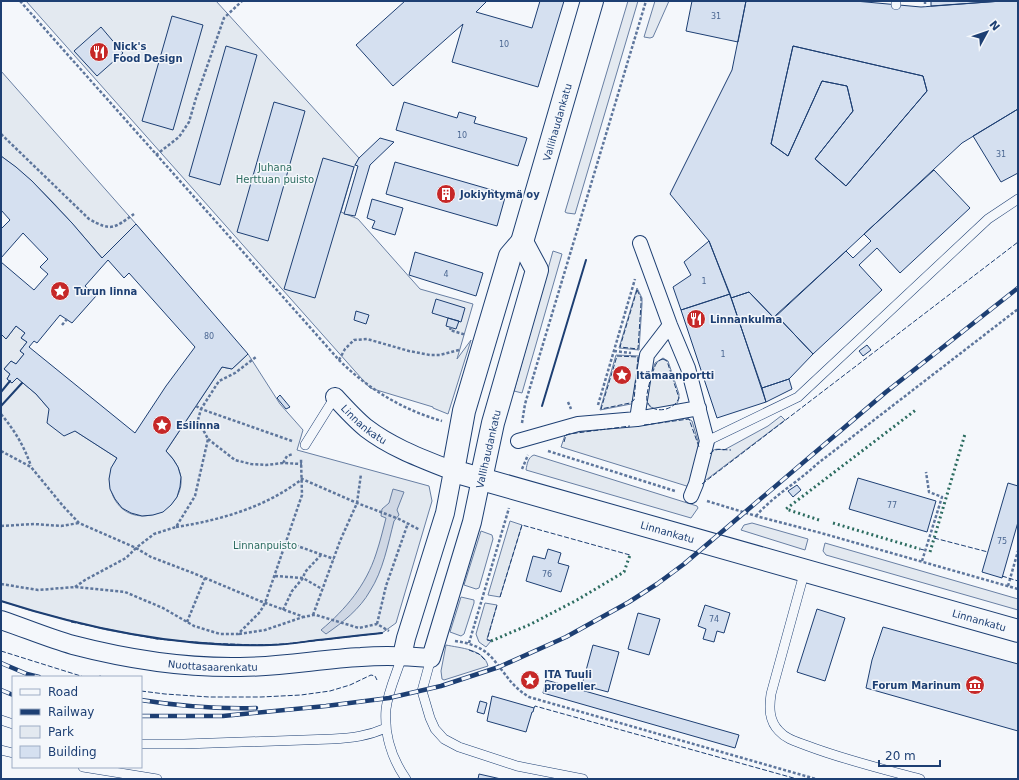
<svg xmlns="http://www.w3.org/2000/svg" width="1019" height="780" font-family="'DejaVu Sans',sans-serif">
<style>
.green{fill:#e3e9f0;stroke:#687fa3}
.water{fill:#cfd7e4;stroke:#687fa3}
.building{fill:#d5e0f0;stroke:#1d3f73;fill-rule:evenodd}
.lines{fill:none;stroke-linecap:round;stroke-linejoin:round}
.service-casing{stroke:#1d3f73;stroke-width:10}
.pedestrian-casing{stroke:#1d3f73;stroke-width:16}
.minor-casing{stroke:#1d3f73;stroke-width:20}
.tertiary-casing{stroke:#1d3f73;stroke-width:24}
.path{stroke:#5e769c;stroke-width:2.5;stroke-dasharray:3 2;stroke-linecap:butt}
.service{stroke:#f4f7fb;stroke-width:9}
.pedestrian{stroke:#f4f7fb;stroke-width:14}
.minor{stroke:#f4f7fb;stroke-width:18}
.tertiary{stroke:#f4f7fb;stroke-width:22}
.rail-casing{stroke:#1d3f73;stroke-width:4.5}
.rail{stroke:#f4f7fb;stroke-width:3;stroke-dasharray:9;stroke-linecap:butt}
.hedge{stroke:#2c6c60;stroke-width:3;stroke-dasharray:2 3;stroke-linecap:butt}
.fence{stroke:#1d3f73;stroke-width:1;stroke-dasharray:5 2;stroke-linecap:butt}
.wall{stroke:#1d3f73;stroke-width:2}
.labels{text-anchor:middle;stroke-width:3;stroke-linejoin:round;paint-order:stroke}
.number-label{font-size:8px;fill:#4b6792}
.poi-label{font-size:10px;font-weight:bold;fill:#1d3f73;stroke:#f4f7fb;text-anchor:start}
.street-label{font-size:10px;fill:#1d3f73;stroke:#f4f7fb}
.park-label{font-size:10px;fill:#2c6c60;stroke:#f4f7fb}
</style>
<rect width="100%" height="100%" fill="#f4f7fb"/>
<path class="green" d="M26 1H216L359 158 354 167 341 212 358 219 420 289 473 304 457 359 471 340 448 414 433 408V407L370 388Z
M628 1H638L575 214 567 213 565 212Z
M655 1H669L653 37 650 38 644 37Z
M1 71 136 224 102 258C70 221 40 184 1 156Z
M553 251 562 254 522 393 514 391Z
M637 288 642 298V304L639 350 619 348Z
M16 326 25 333 21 338 27 342 20 351 24 354 16 364 11 361 4 369 10 374 7 379 12 383 17 378 36 394 49 409 75 431 117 458C110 471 107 482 113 496 134 543 214 498 166 451L222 367 232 369 248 354 280 404 303 430 297 450 429 486 432 501 396 623 382 633 285 644 255 645 205 643 157 639 107 630 29 610 1 601V334L6 339Z
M616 355 639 356 635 398 633 403 631 404 600 410Z
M663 358 668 361 679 394C679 400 678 403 675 406L654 409C648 406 645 402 645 396L655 363Z
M781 416 785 420 698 486 710 453C714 448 718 449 724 450L768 426Z
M687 418 692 421 700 448 693 488 561 447 565 435 569 433Z
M534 455 697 506 698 508 691 518 526 470C527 464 528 457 534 455Z
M510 521 522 525 500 597 488 595Z
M752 523 808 539 805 550 741 530 744 525Z
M481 531 492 535 493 539 479 588 476 589 464 585Z
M825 543 1018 599V610L826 555 823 551Z
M461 597 474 600V603L464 634 461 636 450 632Z
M485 603 497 605 487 639 491 641 486 647 479 642 476 634Z
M446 645C460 648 484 649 488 666L444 680 442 679 441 671Z"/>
<path class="water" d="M393 489 404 492 397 510 399 515 394 521C388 544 383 571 370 591 360 609 342 623 326 634L321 630C346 609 366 585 376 554 380 542 383 530 386 518L381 516 382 509 389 503Z"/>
<path class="building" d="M405 1H487L476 12 532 28 540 1H564L538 87 452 62 463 24 393 86 356 45Z
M692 1H746L738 42 686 31Z
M746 1H855L921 7 1002 1H1018V109L962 143 774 318 749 292 731 298 709 241 670 194 732 70ZM793 46 923 76 927 91 846 186 815 159 853 111 847 86 822 81 788 156 771 144Z
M931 1H1002L931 6Z
M172 16 203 25 173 130 142 121Z
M101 27 123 53 97 76 74 51Z
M226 46 257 55 220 185 189 176Z
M793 46 923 76 927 91 846 186 815 159 853 111 847 86 822 81 788 156 771 144Z
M274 102 305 111 268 241 237 232Z
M404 102 457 118 459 112 476 117 474 123 527 138 518 166 396 130Z
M1018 109V173L1001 182 973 136Z
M380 138 394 142 370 165 355 216 344 214 358 166 355 165 359 158Z
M1 156 16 167 32 181 72 223 102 258 136 224 248 354 232 369 222 367 166 451 173 459 178 467 181 477 180 487 177 497 171 505 163 512 153 515 142 516 131 513 122 508 115 499 110 489 109 479 111 468 117 458 75 431 64 436 47 423 49 409 36 394 17 378 12 383 7 379 10 374 4 369 11 361 16 364 24 354 20 351 27 342 21 338 25 333 16 326 6 339 1 334V262L34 290 48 274 40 267 48 259 23 233 1 258V229L10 220 1 210ZM108 260 124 278 129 273 195 347 166 386 135 433 29 347 34 341 37 343 60 315 72 323 96 296 85 286Z
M323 158 354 167 315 298 284 289Z
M395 162 506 194 497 226 386 194Z
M934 170 970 208 900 273 877 248 859 265 882 290 813 354 776 315 846 251 853 258 871 241 864 234Z
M372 199 403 208 395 235 372 228 375 221 367 218Z
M709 241 730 294 681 310 673 287 691 275 684 262Z
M415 252 483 273 476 296 409 275Z
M749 292 774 318 776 315 813 354 789 379 762 388 731 298Z
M730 294 766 402 717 418 681 310Z
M436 299 465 308 461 322 432 313Z
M356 311 369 315 366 324 354 320Z
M448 318 459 321 456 329 446 326Z
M867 345 871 350 863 356 859 351Z
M789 379 792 389 766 402 762 388Z
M280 395 290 407 286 409 277 398Z
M858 478 936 501 927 532 849 509Z
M1008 483 1018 486V522L1002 578 982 572Z
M797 485 801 490 793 497 788 491Z
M548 549 561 553 558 563 569 566 561 592 526 581 533 556 545 559Z
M705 605 730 613 724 633 717 631 714 642 703 639 706 629 698 626Z
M817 609 845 618 825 681 797 672Z
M638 613 660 619 649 655 628 649Z
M883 627 1018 664V731L866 688 872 660Z
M593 645 619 652 608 692 582 685Z
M546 680 739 735 735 748 543 693Z
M492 696 534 708 533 712H532L526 732 487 721Z
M480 701 487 703 484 714 477 712Z
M479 774 501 779H478Z"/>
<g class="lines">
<defs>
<path id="service" d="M896 5V1
M707 441 798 397 988 219 1018 199
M305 445 335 397
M805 570 771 694C769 708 769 721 779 731 787 740 798 742 808 746 845 760 882 769 920 779
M402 656C397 673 388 691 386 709 384 734 392 759 406 779
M431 658 422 691 430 718 435 729 444 739 459 747 517 766 583 779
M1 720 13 724
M141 744H184L332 739C352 738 368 736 386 728
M1 750 13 753
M83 767 157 779"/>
<path id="pedestrian" d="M640 243 670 325 688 368 707 441 696 484 691 496
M637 419 647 355 670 325
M518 441 578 424 637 419 699 408"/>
<g id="minor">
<path id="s1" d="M335 397C345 408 355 419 366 428 392 448 423 459 453 471L445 513 406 638 402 656"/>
<path id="s2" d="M1 620C25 628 48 638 73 645 127 659 184 668 240 667 281 667 321 659 361 657 384 655 408 656 431 658L472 522 481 479"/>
</g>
<g id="tertiary">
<path id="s3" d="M592 1 522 242 510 256 464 411 453 471 1018 631"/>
<path d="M481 479 493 423 537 270 522 242"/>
</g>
</defs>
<use href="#service" class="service-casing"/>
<use href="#pedestrian" class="pedestrian-casing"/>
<use href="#minor" class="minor-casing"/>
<use href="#tertiary" class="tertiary-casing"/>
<path class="path" d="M20 1 339 360C368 389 403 410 442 421
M925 1V7
M1 134 89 219C112 232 114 228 134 214
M156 155 179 137 189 122 196 98 224 18 242 1
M62 325 67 319
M451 327 450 330 466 335
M614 351 631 353
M339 360 345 349 354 340 367 339 409 351 430 355H440L459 350
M568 402 571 409
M598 405 635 279
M196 406 201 409 219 381 235 373 256 357
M1 414C15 431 24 446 31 466
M522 423 525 404 646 1
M208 439 235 460 251 464 266 465 283 463 302 464
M1 451 31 467 63 506 79 523 136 548 151 557 193 573 260 601 304 617 313 615H316L359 628 377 624 389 631
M548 451 675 491
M283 463 287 456 293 454
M522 469 528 455
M707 501 756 516 821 533 1018 589
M756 516C773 496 798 482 817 464L1018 309
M1 526 34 524 61 526 79 523
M176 527C221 520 266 507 302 479L357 503 399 519 420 530
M286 542 334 559
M922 561 942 497 929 492 926 472
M275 576 303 578 322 589
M1 584 38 590 75 587 125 592 163 608 194 626 220 634H238L260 612 265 603 302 495 301 459
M1008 586 1018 551
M75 587 85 580 126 558 136 548 154 534 176 527 195 496 208 439 198 420 201 409 292 441
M283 610 292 591 303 578 305 572 321 555
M313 615 340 541 357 503 361 474
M187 622 205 578
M377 624 386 586 408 523
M239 634 265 630 303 617
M455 641C469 643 483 647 493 659 506 674 511 686 529 697L816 779
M469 643 509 508"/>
<use href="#service" class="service"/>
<use href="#pedestrian" class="pedestrian"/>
<use href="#minor" class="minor"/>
<use href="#tertiary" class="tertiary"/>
<defs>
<path id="rail" d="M1 663 27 674 39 677
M1 690 13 695
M141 700C178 706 217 709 256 708
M141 716H223L326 706 389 698 441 686 499 667 566 637 629 602 657 584 684 564 886 392 1018 288"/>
</defs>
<use href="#rail" class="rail-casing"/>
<use href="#rail" class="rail"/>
<path class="hedge" d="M819 520 786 509 917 409
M833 523 920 549
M930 552 965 434
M491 641 531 624 577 600 624 572 630 555"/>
<path class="fence" d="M637 290 641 298V304L638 349 620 347Z
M617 356 638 357 634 400 630 403 601 409Z
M663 359 667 361 679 398C674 411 652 415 647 401 645 395 653 370 656 364 658 361 660 360 663 359Z
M644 425 689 419 699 447
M564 442 566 435 569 434 630 426
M710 454C715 447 723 450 731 450
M702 484 1018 242
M934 538 988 552
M920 549 924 550
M1002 576 1018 581
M500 597 522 525 630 555
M71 622 157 639 205 643 255 645 285 644 382 633
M491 641 487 640 497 605
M469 650 479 654 486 661
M1 651 84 677
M98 677 100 676 103 677
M141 691 165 694 209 697H261L301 695 330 691 350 685 371 675 375 676 377 680
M534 708 535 706 797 779"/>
<path class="wall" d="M1 392 10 381
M1 406 22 383
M542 406 586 260
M1 601C88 629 178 648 270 645 286 645 302 642 318 640 339 638 360 635 382 633"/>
</g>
<defs>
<symbol id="restaurant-disc" viewBox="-11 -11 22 22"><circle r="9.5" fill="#c62828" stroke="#f4f7fb"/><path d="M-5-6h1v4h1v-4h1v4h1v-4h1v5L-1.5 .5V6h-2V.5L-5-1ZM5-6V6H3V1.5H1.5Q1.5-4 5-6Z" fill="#fff"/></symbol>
<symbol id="building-disc" viewBox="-11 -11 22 22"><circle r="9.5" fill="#c62828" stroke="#f4f7fb"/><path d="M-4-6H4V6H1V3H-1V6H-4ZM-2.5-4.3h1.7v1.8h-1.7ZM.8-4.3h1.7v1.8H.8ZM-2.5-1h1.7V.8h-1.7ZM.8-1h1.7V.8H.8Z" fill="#fff"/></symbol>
<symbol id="sight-disc" viewBox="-11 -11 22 22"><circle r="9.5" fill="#c62828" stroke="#f4f7fb"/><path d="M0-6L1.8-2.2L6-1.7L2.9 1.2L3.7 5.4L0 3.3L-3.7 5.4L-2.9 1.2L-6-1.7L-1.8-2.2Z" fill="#fff"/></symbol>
<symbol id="museum-disc" viewBox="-11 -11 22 22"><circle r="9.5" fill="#c62828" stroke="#f4f7fb"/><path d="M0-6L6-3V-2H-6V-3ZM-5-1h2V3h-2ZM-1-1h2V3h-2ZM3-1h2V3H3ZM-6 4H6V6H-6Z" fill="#fff"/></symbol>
</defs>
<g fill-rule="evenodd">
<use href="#restaurant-disc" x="88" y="41" width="22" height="22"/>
<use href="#building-disc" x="435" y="183" width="22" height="22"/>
<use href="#sight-disc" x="49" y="280" width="22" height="22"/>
<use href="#restaurant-disc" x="685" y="308" width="22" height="22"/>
<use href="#sight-disc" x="611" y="364" width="22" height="22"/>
<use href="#sight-disc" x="151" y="414" width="22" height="22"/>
<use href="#sight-disc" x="519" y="669" width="22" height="22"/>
<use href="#museum-disc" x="964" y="674" width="22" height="22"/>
</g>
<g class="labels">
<g class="number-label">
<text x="716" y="19">31</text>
<text x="504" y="47">10</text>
<text x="462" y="138">10</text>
<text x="1001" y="157">31</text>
<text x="446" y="277">4</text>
<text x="704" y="284">1</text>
<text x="209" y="339">80</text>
<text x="723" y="357">1</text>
<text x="892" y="508">77</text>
<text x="1002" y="544">75</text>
<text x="547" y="577">76</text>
<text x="714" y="622">74</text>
</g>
<g class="poi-label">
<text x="113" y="50">Nick's<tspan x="113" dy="12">Food Design</tspan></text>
<text x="460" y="198">Jokiyhtymä oy</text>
<text x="74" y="295">Turun linna</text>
<text x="710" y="323">Linnankulma</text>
<text x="636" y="379">Itämaanportti</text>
<text x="176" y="429">Esilinna</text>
<text x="544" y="678">ITA Tuuli<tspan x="544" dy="12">propeller</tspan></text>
<text x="961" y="689" text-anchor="end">Forum Marinum</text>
</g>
<g class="street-label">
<text transform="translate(557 122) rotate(-74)" y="4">Vallihaudankatu</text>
<text dy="4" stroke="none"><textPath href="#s1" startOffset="40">Linnankatu</textPath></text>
<text transform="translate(488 449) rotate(-77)" y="4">Vallihaudankatu</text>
<text dy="4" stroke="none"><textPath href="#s3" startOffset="715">Linnankatu</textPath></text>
<text dy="4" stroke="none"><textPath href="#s3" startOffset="1039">Linnankatu</textPath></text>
<text dy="4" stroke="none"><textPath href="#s2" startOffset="218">Nuottasaarenkatu</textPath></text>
</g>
<g class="park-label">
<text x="275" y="171">Juhana<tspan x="275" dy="12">Herttuan puisto</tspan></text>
<text x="265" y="549">Linnanpuisto</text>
</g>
</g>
<rect width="1019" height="780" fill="none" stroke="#1d3f73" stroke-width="4"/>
<rect x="12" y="676" width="130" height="92" fill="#f4f7fb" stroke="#9eadc5"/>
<rect x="20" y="689" width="20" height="6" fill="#f4f7fb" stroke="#9eadc5"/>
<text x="48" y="696" font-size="12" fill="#1d3f73">Road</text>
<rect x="20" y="709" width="20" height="6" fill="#1d3f73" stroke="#9eadc5"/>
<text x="48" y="716" font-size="12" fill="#1d3f73">Railway</text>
<rect x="20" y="726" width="20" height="12" fill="#e3e9f0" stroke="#9eadc5"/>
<text x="48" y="736" font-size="12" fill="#1d3f73">Park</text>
<rect x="20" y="746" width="20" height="12" fill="#d5e0f0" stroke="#9eadc5"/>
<text x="48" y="756" font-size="12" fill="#1d3f73">Building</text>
<g transform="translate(987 32) rotate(50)" stroke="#f4f7fb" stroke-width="3" paint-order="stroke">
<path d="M0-3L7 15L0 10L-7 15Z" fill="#1d3f73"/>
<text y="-6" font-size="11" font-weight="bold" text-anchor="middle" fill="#1d3f73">N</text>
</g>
<path d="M879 760v6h61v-6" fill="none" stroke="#1d3f73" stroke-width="2"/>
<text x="885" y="760" font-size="12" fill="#1d3f73" stroke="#f4f7fb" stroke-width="3" paint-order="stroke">20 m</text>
</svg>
